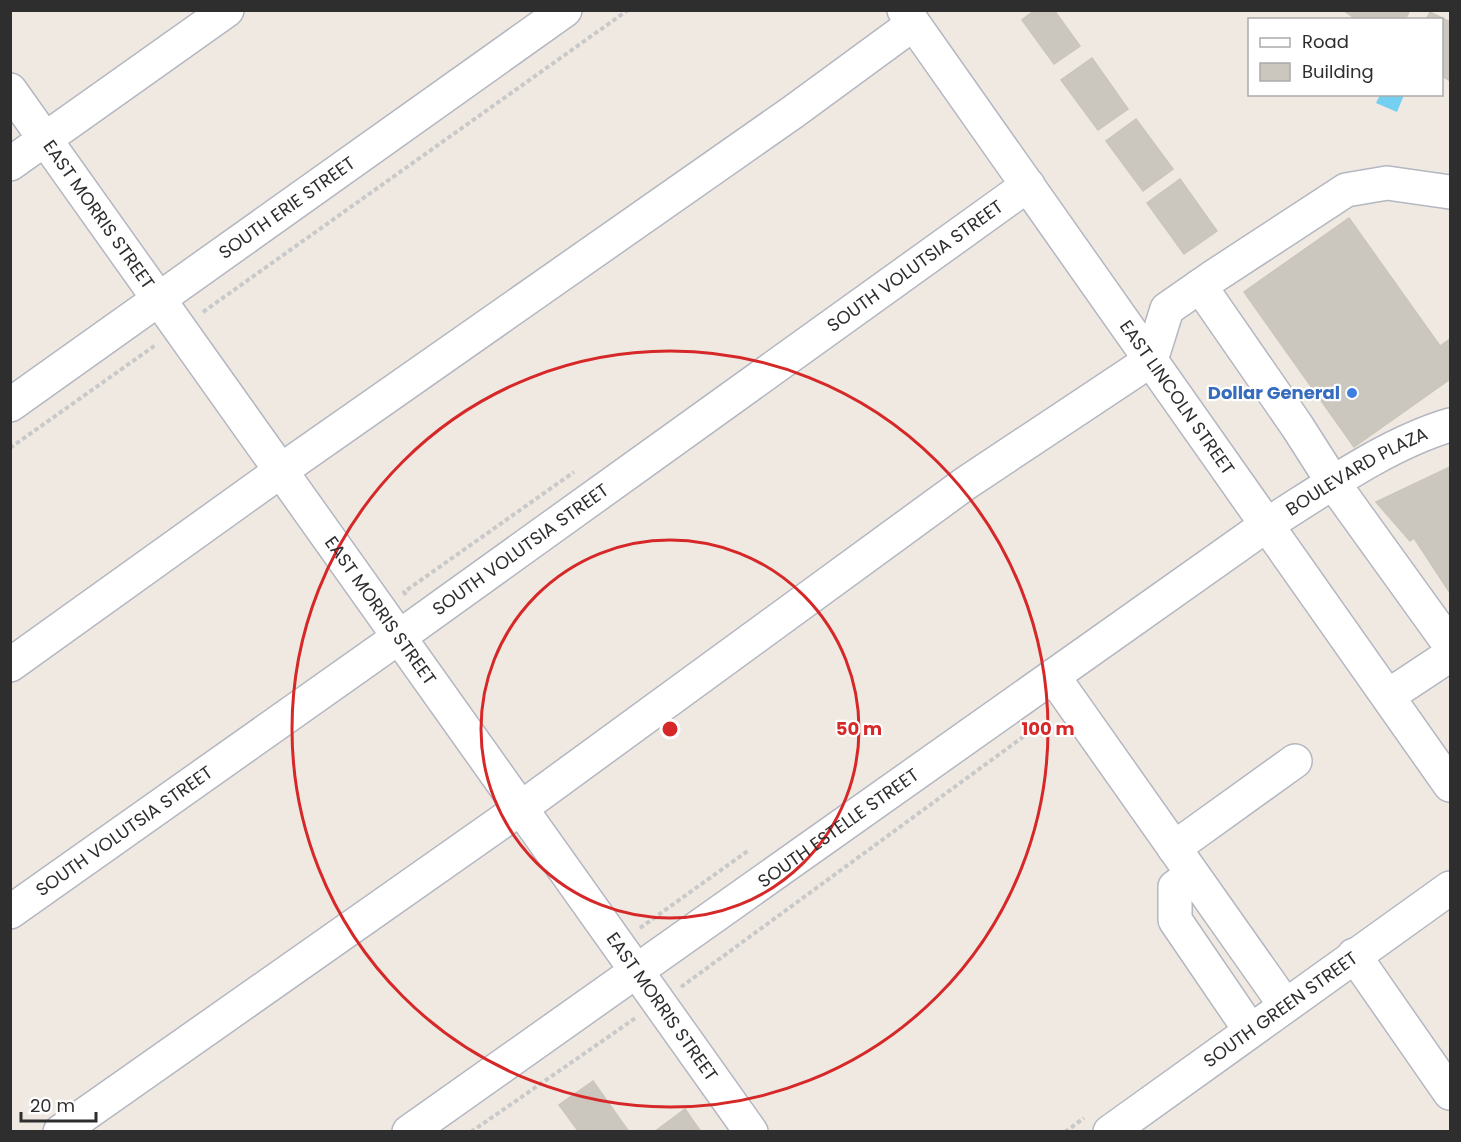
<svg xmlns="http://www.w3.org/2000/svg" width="1461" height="1142" font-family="Poppins,sans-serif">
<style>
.water{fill:#75cff0}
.building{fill:#cbc7bf;stroke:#cbc5ba;stroke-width:1.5}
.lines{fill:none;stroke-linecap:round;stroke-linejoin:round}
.minor-casing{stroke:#b4b7c1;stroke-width:36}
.path{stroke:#c9c9c9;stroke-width:4;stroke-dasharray:4.5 3;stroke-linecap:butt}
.minor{stroke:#fff;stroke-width:33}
.ring{fill:none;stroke:#d62828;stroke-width:3}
.shop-dot{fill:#3f7fe0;stroke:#fff;stroke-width:2}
.labels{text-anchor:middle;stroke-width:4.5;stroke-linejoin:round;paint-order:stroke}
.street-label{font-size:18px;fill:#2e2e2e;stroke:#fff}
.shop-label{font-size:18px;font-weight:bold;fill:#366cbe;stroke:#fff;text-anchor:end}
.centre{fill:#d62828;stroke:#fff;stroke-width:3}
.ring-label{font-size:18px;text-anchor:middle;font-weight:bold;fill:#d62828;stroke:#fff;stroke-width:4.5;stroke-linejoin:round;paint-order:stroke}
</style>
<rect width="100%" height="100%" fill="#efe9e1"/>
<path class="water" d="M1380 95H1404L1397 112 1376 103Z"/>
<path class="building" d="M1035 10H1054L1080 46 1054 64 1022 20Z
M1343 10H1406L1409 12 1405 20H1357Z
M1430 12 1450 22V81L1442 76V20H1426Z
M1092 58 1128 109 1098 130 1061 80Z
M1136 119 1173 169 1143 191 1106 141Z
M1180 179 1217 231 1184 254 1147 203Z
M1349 218 1440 346 1450 339V379L1354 447 1244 292Z
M1450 467V593L1414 538 1410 541 1376 502Z
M593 1081 629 1132H579L559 1105Z
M685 1109 701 1132H654Z"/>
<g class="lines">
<defs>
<g id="minor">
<path id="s1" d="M904 10 1450 785"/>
<path id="s2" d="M10 90 751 1132"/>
<path d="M10 164 227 10"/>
<path d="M1200 286 1297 426 1334 484 1450 645"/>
<path id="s3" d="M10 405 565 10"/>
<path d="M10 665 296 460 793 112 913 24"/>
<path d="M1053 676 1285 1005"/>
<path d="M1388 696 1450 655"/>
<path d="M1174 848 1295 761"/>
<path d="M1192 874 1175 887V920L1250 1030"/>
<path id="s4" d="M10 912 399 637 1028 185"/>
<path d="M1354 955 1450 1093"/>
<path d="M60 1132 521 808 966 483 1151 360 1167 309 1213 277 1346 190 1387 183 1450 192"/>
<path id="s5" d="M409 1132 1268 524C1324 489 1386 444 1450 425"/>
<path id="s6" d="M1110 1132 1450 888"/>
</g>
</defs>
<use href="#minor" class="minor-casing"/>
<path class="path" d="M203 312 628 10
M10 448 157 344
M406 595 404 592 574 472
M640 928 749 850
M681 987 1038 726
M471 1132 637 1017
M1065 1132 1084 1118"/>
<use href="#minor" class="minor"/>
</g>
<g class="ring">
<circle cx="670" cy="729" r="189"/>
<circle cx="670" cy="729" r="378"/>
</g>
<circle class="shop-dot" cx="1352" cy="393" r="6"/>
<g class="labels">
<g class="street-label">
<text dy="6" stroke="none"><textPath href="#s3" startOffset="340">SOUTH ERIE STREET</textPath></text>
<text dy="6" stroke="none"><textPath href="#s2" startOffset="153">EAST MORRIS STREET</textPath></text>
<text dy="6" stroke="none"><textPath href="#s4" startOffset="1112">SOUTH VOLUTSIA STREET</textPath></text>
<text dy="6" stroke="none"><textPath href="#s1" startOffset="474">EAST LINCOLN STREET</textPath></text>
<text dy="6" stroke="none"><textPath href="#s5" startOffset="1156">BOULEVARD PLAZA</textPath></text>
<text dy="6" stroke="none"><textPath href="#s4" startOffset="626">SOUTH VOLUTSIA STREET</textPath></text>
<text dy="6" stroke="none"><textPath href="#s2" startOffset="639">EAST MORRIS STREET</textPath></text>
<text dy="6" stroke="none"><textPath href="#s5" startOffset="526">SOUTH ESTELLE STREET</textPath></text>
<text dy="6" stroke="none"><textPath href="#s4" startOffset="140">SOUTH VOLUTSIA STREET</textPath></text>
<text dy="6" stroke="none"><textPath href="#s2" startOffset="1125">EAST MORRIS STREET</textPath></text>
<text dy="6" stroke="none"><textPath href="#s6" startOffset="210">SOUTH GREEN STREET</textPath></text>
</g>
<g class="shop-label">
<text x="1340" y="399">Dollar General</text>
</g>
</g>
<circle cx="670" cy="729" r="9" class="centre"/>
<g class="ring-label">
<text x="859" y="735">50 m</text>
<text x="1048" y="735">100 m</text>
</g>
<rect width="1461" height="1142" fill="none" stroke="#2e2e2e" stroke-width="24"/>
<rect x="1248" y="18" width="195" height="78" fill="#ffffff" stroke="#ababab" stroke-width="1.5"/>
<rect x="1260" y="38" width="30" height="9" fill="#ffffff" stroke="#ababab" stroke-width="1.5"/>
<text x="1302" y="48" font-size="18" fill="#2e2e2e">Road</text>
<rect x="1260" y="63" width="30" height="18" fill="#cbc7bf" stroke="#ababab" stroke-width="1.5"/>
<text x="1302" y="78" font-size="18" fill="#2e2e2e">Building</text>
<path d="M21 1112v9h75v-9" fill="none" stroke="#2e2e2e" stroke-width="3"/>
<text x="30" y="1112" font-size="18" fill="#2e2e2e" stroke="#ffffff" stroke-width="4.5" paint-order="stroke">20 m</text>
</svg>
